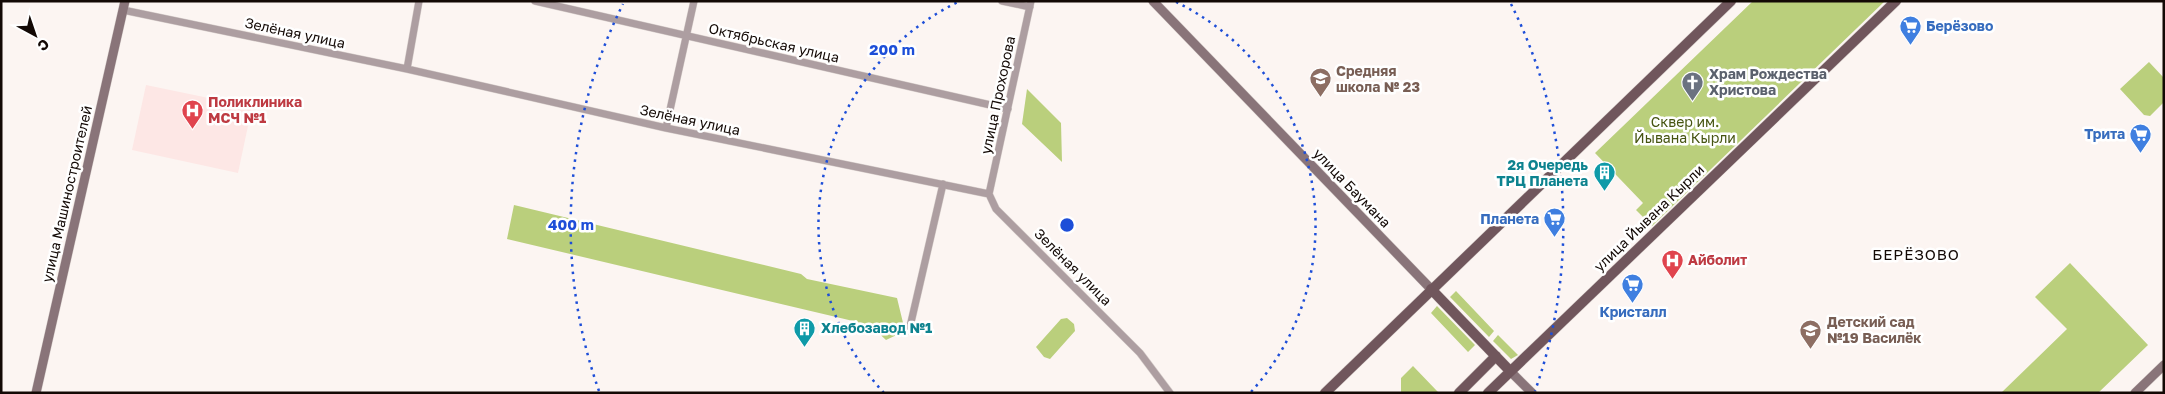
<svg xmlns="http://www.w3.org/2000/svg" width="2165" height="394" font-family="'Golos Text',sans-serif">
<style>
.medical{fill:#fde7e5}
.green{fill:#bacf7c}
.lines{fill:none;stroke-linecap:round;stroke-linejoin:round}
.street-casing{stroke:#d7cfcc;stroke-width:8}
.secondary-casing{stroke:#d7cfcc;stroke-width:10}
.primary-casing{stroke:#d7cfcc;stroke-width:11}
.street{stroke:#ad9ea1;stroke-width:7}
.secondary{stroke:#897479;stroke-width:9}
.primary{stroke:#70565c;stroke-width:10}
.ring{fill:none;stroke:#1d4ed8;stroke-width:2.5;stroke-dasharray:2.5 5}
.labels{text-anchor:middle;stroke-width:5;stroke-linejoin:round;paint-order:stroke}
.shop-label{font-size:14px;font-weight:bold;fill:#366cbe;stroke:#fff;text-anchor:end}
.street-label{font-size:14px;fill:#130905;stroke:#fff}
.education-label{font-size:14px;font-weight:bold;fill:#785e54;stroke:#fff;text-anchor:start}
.worship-label{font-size:14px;font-weight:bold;fill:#5b616d;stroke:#fff;text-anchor:start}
.health-label{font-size:14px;font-weight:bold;fill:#be3a42;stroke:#fff;text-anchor:start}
.park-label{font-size:14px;fill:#465411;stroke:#fff}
.culture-label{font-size:14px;font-weight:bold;fill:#0d838f;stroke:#fff;text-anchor:end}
.neighbourhood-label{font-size:15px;letter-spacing:1px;fill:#130905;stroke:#fff}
.centre{fill:#1d4ed8;stroke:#fff;stroke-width:2.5}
.ring-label{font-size:15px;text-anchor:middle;font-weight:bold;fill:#1d4ed8;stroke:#fff;stroke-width:5;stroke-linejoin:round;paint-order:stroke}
</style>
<rect width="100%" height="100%" fill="#fcf5f2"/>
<path class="medical" d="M146 85 252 107 238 173 132 150Z"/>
<path class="green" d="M1753 1H1885L1652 226 1636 210 1643 203 1595 153Z
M2149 62 2164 78V102L2150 116 2144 115 2120 89Z
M1027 89 1061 123 1062 162 1022 124Z
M514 205 801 274 807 279 897 298 905 331 886 340 870 325 507 239Z
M2070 263 2148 345 2098 393H2001L2067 329 2035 297Z
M1456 291 1494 331 1489 337 1450 297Z
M1437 306 1475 345 1468 352 1431 313Z
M1067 318 1074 324 1075 331 1050 359 1044 357 1036 347 1061 319Z
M1498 335 1518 355 1511 359 1493 341Z
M1413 366 1437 391 1439 393H1401V378Z"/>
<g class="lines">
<defs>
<path id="street" d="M535 1 1008 109
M1002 1 1030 7
M123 10 407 69 666 128 989 194
M407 69 419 1
M666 128 694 1
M989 194 996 209 1140 353 1170 393
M989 194 1031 1
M909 331 943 184"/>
<path id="secondary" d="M1153 1 1431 289
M1510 371 1532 393
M36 393 125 1
M2135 393 2164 365"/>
<path id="primary" d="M1431 289 1510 371
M1325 393 1731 1
M1459 393 1496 356
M1488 393 1896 1"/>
</defs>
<use href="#street" class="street-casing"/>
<use href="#secondary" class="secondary-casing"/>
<use href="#primary" class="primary-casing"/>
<use href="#street" class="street"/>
<use href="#secondary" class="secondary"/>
<use href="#primary" class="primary"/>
</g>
<g class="ring">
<path d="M884 393A248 248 0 0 1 958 2M1176 2A248 248 0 0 1 1250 393"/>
<path d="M599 391A496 496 0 0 1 623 4M1511 4A496 496 0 0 1 1535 391"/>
</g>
<defs>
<symbol id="supermarket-pin" viewBox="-11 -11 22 30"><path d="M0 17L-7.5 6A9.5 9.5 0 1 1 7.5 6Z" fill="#3f7fe0" stroke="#fff"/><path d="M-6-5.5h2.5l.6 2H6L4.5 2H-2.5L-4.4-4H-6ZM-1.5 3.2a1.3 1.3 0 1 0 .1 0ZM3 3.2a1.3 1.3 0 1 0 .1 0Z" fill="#fff"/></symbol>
<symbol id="school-pin" viewBox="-11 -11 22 30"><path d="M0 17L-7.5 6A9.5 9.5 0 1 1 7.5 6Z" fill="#8d6e63" stroke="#fff"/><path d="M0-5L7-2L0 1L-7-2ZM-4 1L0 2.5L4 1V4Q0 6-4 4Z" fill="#fff"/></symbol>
<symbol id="church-pin" viewBox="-11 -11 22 30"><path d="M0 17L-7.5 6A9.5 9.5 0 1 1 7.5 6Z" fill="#6b7280" stroke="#fff"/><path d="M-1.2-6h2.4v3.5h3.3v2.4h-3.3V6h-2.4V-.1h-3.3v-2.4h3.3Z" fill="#fff"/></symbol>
<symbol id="hospital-pin" viewBox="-11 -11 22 30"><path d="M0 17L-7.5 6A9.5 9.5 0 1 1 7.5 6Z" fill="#e0444e" stroke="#fff"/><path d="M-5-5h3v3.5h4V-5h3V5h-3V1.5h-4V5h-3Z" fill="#fff"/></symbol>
<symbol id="building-pin" viewBox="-11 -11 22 30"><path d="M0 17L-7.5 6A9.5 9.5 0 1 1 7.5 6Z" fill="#0f9aa8" stroke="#fff"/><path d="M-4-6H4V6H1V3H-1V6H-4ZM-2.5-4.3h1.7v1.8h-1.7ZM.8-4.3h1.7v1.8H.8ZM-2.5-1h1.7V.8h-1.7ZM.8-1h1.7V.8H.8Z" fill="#fff"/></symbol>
</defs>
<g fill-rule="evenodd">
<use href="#supermarket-pin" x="1898" y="14" width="25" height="34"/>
<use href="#school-pin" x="1308" y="66" width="25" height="34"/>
<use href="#church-pin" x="1680" y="70" width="25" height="34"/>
<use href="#hospital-pin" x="180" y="98" width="25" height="34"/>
<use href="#supermarket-pin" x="2128" y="122" width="25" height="34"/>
<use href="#building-pin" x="1592" y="160" width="25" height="34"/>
<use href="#supermarket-pin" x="1542" y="206" width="25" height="34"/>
<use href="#hospital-pin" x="1660" y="248" width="25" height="34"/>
<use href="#supermarket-pin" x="1620" y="272" width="25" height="34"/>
<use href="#building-pin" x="792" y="316" width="25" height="34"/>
<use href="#school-pin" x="1798" y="318" width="25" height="34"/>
</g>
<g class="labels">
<g class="shop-label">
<text x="1926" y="31" text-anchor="start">Берёзово</text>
<text x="2125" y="139">Трита</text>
<text x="1539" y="224">Планета</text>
<text x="1633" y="317" text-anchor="middle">Кристалл</text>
</g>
<g class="street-label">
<text transform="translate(295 33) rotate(12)" y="5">Зелёная улица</text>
<text transform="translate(774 43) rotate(13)" y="5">Октябрьская улица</text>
<text transform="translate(998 95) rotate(-78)" y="5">улица Прохорова</text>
<text transform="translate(690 120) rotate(12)" y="5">Зелёная улица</text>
<text transform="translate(1352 188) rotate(46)" y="5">улица Баумана</text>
<text transform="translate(67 194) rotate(-77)" y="5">улица Машиностроителей</text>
<text transform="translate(1649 218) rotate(-44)" y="5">улица Йывана Кырли</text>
<text transform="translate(1073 267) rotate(45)" y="5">Зелёная улица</text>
</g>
<g class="education-label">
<text x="1336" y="76">Средняя<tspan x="1336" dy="16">школа № 23</tspan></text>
<text x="1827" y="327">Детский сад<tspan x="1827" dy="16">№19 Василёк</tspan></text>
</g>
<g class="worship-label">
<text x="1709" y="79">Храм Рождества<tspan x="1709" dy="16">Христова</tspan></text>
</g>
<g class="health-label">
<text x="208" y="107">Поликлиника<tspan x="208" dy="16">МСЧ №1</tspan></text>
<text x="1688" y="265">Айболит</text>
</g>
<g class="park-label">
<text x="1685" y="127">Сквер им.<tspan x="1685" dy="16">Йывана Кырли</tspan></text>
</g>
<g class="culture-label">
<text x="1588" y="170">2я Очередь<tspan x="1588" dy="16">ТРЦ Планета</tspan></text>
<text x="821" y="333" text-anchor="start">Хлебозавод №1</text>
</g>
<g class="neighbourhood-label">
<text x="1916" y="260">БЕРЁЗОВО</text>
</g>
</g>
<circle cx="1067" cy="225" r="8" class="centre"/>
<g class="ring-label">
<text x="892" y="55">200 m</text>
<text x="571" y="230">400 m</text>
</g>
<rect width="2165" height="394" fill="none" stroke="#130905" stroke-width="5"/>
<g transform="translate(35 35) rotate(140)" stroke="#ffffff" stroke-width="4" paint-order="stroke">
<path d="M0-4L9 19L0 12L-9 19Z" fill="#130905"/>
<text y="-8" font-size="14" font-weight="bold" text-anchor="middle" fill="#130905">С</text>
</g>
</svg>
